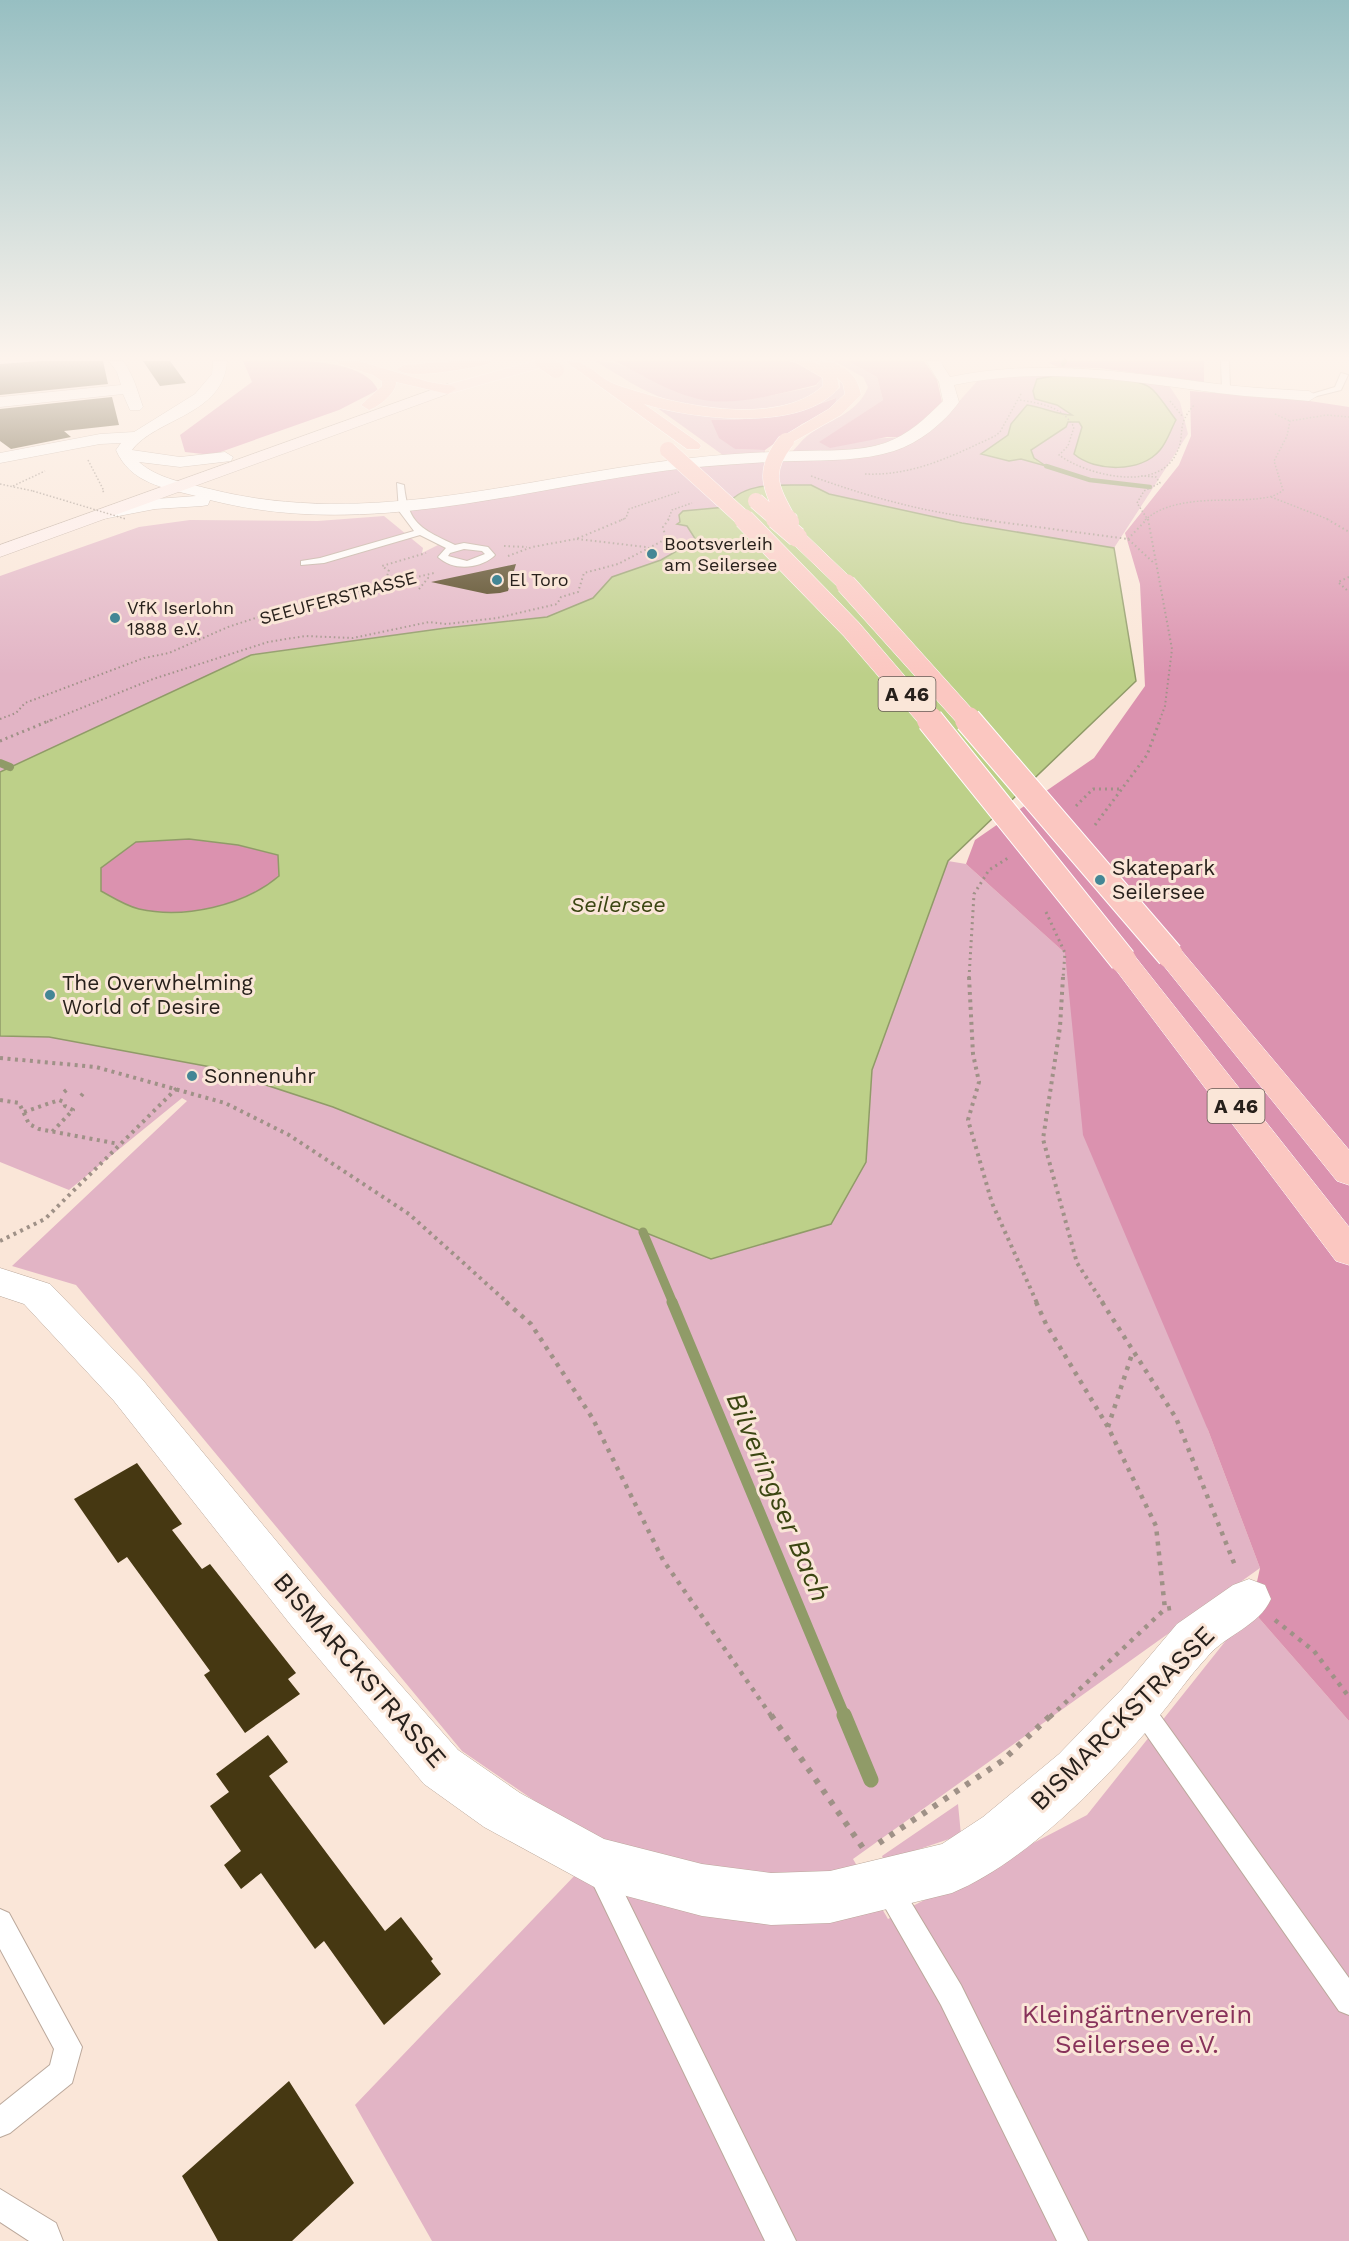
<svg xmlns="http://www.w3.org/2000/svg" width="1349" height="2241" font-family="'Work Sans',sans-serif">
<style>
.green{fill:#e2b4c5}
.forest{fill:#db92af}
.water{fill:#bdd089;stroke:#909b68;stroke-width:1.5;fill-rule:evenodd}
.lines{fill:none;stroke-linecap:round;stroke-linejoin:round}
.stream-far4{stroke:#909b68;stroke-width:4.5}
.stream-far3{stroke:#909b68;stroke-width:8}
.stream-far2{stroke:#909b68;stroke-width:9}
.stream-far1{stroke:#909b68;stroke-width:11}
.stream{stroke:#909b68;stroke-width:15}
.building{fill:#463812}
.service-casing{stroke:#bba89b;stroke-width:2}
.minor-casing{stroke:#bba89b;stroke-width:1}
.secondary-casing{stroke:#bba89b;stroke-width:1}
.primary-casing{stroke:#fff;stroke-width:1}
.motorway-casing{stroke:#fff;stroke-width:1}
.path-far5{stroke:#9f9187;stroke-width:1.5;stroke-dasharray:1.5 2;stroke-linecap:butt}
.path-far4{stroke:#9f9187;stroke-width:2;stroke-dasharray:1.5 3;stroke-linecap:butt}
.path-far3{stroke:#9f9187;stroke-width:3;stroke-dasharray:2 4;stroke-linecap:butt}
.path-far2{stroke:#9f9187;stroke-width:4;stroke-dasharray:3 4.5;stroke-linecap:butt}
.path-far1{stroke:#9f9187;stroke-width:4.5;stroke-dasharray:4 6;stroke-linecap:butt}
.path{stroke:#9f9187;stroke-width:6;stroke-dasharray:5 8;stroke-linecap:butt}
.service{fill:#fff;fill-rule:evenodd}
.minor{fill:#fff;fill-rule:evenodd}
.secondary{fill:#feeeec;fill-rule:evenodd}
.primary{fill:#fdddda;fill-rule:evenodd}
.motorway{fill:#fbc7c1;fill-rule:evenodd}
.motorway-bridge-far2-casing{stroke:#fff;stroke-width:17;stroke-linecap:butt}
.motorway-bridge-far1-casing{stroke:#fff;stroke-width:21;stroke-linecap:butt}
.motorway-bridge-casing{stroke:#fff;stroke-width:28;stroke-linecap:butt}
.path-bridge{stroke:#9f9187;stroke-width:1.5;stroke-dasharray:1.5 2;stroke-linecap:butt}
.motorway-bridge-far2{stroke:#fbc7c1;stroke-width:16}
.motorway-bridge-far1{stroke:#fbc7c1;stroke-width:20}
.motorway-bridge{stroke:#fbc7c1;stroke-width:26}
.poi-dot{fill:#438695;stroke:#fae6d8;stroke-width:2}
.labels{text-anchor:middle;stroke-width:6;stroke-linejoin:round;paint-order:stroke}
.far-poi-label{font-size:18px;fill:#27201b;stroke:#fae6d8;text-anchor:start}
.far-street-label{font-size:18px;fill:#27201b;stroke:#fae6d8}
.shield{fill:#fae6d8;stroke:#665b54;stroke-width:1.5}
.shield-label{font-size:20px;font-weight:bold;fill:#27201b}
.poi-label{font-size:21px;fill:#27201b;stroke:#fae6d8;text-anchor:start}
.water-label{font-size:22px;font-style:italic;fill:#3b4612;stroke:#fae6d8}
.near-street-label{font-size:26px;fill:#27201b;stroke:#fae6d8}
.near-park-label{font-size:26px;fill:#88325a;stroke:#fae6d8}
.near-water-label{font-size:27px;font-style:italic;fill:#3b4612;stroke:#fae6d8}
</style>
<rect width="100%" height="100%" fill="#fae6d8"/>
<path class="green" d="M595 361C627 361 639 376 667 387 720 409 762 398 816 386L822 378 825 387C793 416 707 413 668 400 641 391 619 375 595 361Z
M834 361H848L877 377 883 400 820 442 904 437 860 450 790 454C796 448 801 441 807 436 829 419 857 415 868 387L863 377Z
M1100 371 1166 381 1180 402 1188 434 1114 548 962 523 829 494 811 485 726 507 702 509 678 524 687 526 696 540 661 560 612 577 593 598 547 617 446 628 251 655 0 772V576L139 527 190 520 318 521 384 516 423 548 422 553 444 542 423 533 404 510 460 504 630 472 891 449 945 417 980 378Z
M832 372 845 380 848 395 835 408V398C794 414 755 421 711 420L735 449 765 450V456L727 458 649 402 712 414 814 404 840 388V380Z
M1074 854 1208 1430 1260 1568 853 1859 888 1919 1087 1815 1251 1609 1349 1721V2241H432L355 2105 578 1872 561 1819 462 1751 76 1285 12 1266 187 1101 182 1098 69 1190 0 1162V1036L49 1037 211 1067 333 1106 711 1259 866 1162 872 1070 948 861 966 864 1064 952Z
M958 1804 961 1835 884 1861 882 1856Z"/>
<path class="forest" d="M243 361C276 361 362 354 378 390L339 410 212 455 185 452 180 435 252 382Z
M615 361H789L813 369 822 378 816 385C781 393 746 404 710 401 677 397 644 376 615 361Z
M848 361H924L937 380 942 402 926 421 904 437H887L830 448 819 442 883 400 877 377Z
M1052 361H1204V382L1099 368 1058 367 1049 363Z
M1190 391 1303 400 1349 407V1721L1251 1609 1260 1568 1208 1430 1083 1135 1065 953 966 864 975 840 1094 758 1145 686 1140 584 1125 533 1179 465 1191 436Z
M836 398 835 408 802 424 765 450 735 449 719 438 711 420C755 421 794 414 836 398Z
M189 839 238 845 278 855 279 876C244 906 184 919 139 909 126 906 112 897 101 892V868L136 842Z"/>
<path class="water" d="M1054 376C1077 377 1136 374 1153 390 1161 398 1169 411 1176 420 1171 429 1167 442 1160 450 1141 473 1095 472 1074 454L1082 427 1079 422H1068L1066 427 1031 450 1034 458 1046 466 1021 459 1009 461 981 454 1008 435 1011 424 1027 405C1043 407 1057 415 1072 415L1057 405 1035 399 1033 391 1037 379Z
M811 485 829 494 962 523 1114 548 1136 681 948 861 872 1070 866 1162 831 1224 711 1259 333 1107 211 1067 49 1037 0 1036V772L251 655 446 628 547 617 593 598 612 577 661 560 696 540 687 526 677 524 680 522 679 515 683 511 726 507C742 480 783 486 811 485ZM189 839 238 845 278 855 279 876C244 906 184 919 139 909 126 906 112 897 101 891V868L136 842Z"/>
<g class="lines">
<path class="stream-far4" d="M1063 364 1065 361
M1046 466 1090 480 1150 487"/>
<path class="stream-far3" d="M0 763 10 767"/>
<path class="stream-far2" d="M643 1232 673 1303"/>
<path class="stream-far1" d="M672 1302 845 1717"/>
<path class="stream" d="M844 1715 871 1780"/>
</g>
<path class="building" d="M41 361H103L108 384 0 395V364Z
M143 361H170L186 383 160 386Z
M112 397 119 425 64 431 71 437 11 449 0 441V409Z
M516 564 508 591 500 593 487 594 431 582Z
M137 1463 182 1524 172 1530 202 1569 210 1564 296 1673 288 1679 300 1694 245 1733 204 1675 210 1671 127 1557 118 1563 74 1499Z
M268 1735 288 1762 269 1776 385 1931 401 1917 433 1959 431 1961 441 1974 384 2025 324 1941 315 1949 261 1873 241 1889 224 1865 241 1851 210 1806 229 1792 216 1774Z
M289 2081 354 2183 292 2241H218L182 2176Z"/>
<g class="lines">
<defs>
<path id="service" d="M1221 361H1229L1230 389 1226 391 1222 389Z
M1341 373 1348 375 1341 390 1309 398 1305 396 1335 387Z
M397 483 404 485C408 525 422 529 455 545L464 543 488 547 495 555 493 557C478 569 453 571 438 557L446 548 420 535 324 563 301 565V561L320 558 414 531 399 511ZM464 549 482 551 485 554 467 561 448 556 450 553Z
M1139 1694 1147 1697 1349 1978V2015L1339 2011 1131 1713 1127 1705 1131 1697Z
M601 1860 610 1864 796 2241H765L592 1882 588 1873 592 1864Z
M888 1875 897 1879 961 1985 1088 2241H1057L941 2005 879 1897 875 1888 879 1879Z
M0 1909 9 1913 82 2047 72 2083 10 2133 0 2137V2105L50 2065 54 2049 0 1949Z
M0 2189 56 2223 63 2241H29L0 2222Z"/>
<path id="minor" d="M109 361H123C134 376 137 390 143 407L140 410H130L123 394 0 407V397L121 385 117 372Z
M213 361H227C224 415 156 418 132 450L180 457 225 452 233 457 231 461 180 467 139 462C158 479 186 483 210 489 372 530 530 475 691 458 727 454 763 452 799 451 827 450 858 452 885 443 908 435 926 418 943 401L939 382 926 361H940L950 377C1041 358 1127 372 1218 384 1248 388 1279 389 1309 391L1317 396 1309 401C1279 398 1248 397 1218 393 1129 381 1043 366 954 385L959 402C944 423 919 443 894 451 862 461 829 460 795 461 759 462 723 465 687 468 527 486 371 541 210 500L208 505 202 506 155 509 103 519 97 518 94 514 97 510 155 499 196 496C164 488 130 483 116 450L121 443 100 444 0 463V453L100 434 134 432 195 394 212 374Z
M0 1268 50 1284 142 1379 322 1596 458 1750 520 1793 604 1839 702 1864 771 1873 830 1871 942 1844 983 1817 1059 1754 1122 1689 1177 1624 1233 1585 1249 1579 1265 1585 1271 1599C1259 1626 1227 1634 1208 1656 1189 1676 1174 1699 1156 1720 1106 1780 1025 1863 952 1893L830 1923 771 1925 702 1916 596 1888 484 1827 424 1784 290 1624 114 1401 24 1304 0 1296Z"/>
<path id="secondary" d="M448 384 456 389 453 392 0 557V545Z"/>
<path id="primary" d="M534 361H556L554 364 448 394 440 389 443 386Z"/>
<path id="motorway" d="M337 361H359L429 382 453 386 456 389 448 394 396 382C397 392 379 407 369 410L361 405 382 386V381L373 375 339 364Z
M453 361H492L485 365C468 368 407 381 397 369L404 365Z
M565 361C591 360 595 377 617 385 672 404 775 429 823 386V378L794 361H812L820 365V361C841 361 858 374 861 395L841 415 786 446 778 441 780 438 829 409 845 394 843 384 837 377 839 387C804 433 692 419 644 404L699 443 701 446 699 449H687Z
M797 531 804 533 853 580 856 584 853 588H839L790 541 788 537 790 533Z
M1170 946 1180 949 1349 1150V1185L1337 1181 1160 961 1156 955 1160 949Z
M1123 951 1133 954 1349 1227V1265L1336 1261 1113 966 1108 960 1113 954Z"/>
</defs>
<use href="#service" class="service-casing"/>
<use href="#minor" class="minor-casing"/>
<use href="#secondary" class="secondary-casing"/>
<use href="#primary" class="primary-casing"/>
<use href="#motorway" class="motorway-casing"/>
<path class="path-far5" d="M1020 400C1043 404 1061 406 1074 427L1068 446 1059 455C1086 475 1157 493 1176 454 1187 433 1174 427 1195 404
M1170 401 1183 417
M1275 414 1290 421
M88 460 104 491 102 492
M865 474C914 476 952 456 995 436L1000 432 1022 392
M811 476C872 498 924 512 989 520
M1141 476 1156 477 1160 483 1144 491 1137 503 1148 520
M0 484 33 491
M13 486 45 471
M1271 497 1330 520
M621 520 626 518 629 509 679 492
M668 520 672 510 692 503
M1145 520C1183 486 1262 511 1283 490L1274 461 1287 436 1290 421 1327 415 1349 417"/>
<path class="path-far4" d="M977 519 1128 539 1155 564
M1148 519 1172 649 1165 706 1159 722
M1327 519 1349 532
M577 539 646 547
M1128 539 1147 519
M504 546 527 547
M508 556 532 547 576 539 624 519
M1349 577 1338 582 1349 592
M387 583 385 581 389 571 382 566 426 553
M419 589 428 578 426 575
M0 719 16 713 25 703 144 658 169 653 228 627 289 607 434 573
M47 722 153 679 268 642 305 636 353 638 429 622 447 624 497 618 557 604 561 597 578 592 584 573 618 564 666 539 663 527 669 519"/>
<path class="path-far3" d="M0 741 51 720
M1076 806 1093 789H1121
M1095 825 1147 755 1160 720
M1046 912 1065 953 1063 978
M969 978 974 894 989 870 1008 858"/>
<path class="path-far2" d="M969 977 973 1054 979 1082 968 1120 992 1203 1037 1303
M1063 977 1060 1027 1043 1139 1077 1263 1103 1303
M0 1058 96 1067 225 1103 289 1135 409 1214 508 1303
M64 1092 69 1088
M81 1096 85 1091
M0 1100 19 1103 29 1124 39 1129 119 1144
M24 1112 59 1100 64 1102 65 1106 73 1110 52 1132
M0 1241 45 1219 177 1088"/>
<path class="path-far1" d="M506 1302 531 1324 593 1419 663 1560 772 1717
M1036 1302 1046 1324 1108 1427 1156 1526 1165 1609
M1102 1302 1176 1418 1236 1568
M1108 1427 1133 1351
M1275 1620 1314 1651 1349 1697
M1050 1717 1165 1609 1171 1608"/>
<path class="path" d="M771 1715 863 1848
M879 1843 1002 1761 1051 1715"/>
<use href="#service" class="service"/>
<use href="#minor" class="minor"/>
<use href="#secondary" class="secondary"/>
<use href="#primary" class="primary"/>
<use href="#motorway" class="motorway"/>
<defs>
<path id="motorway-bridge-far2" d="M543 361 556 370
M786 441C761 472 771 489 788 520
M668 450 745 520
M756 501 778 520"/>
<path id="motorway-bridge-far1" d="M744 519 851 629 931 722
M776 519 797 537
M787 519 789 522
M846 584 970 722"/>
<path id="motorway-bridge" d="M930 720 1123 960
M968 720 1170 955"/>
</defs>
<use href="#motorway-bridge-far2" class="motorway-bridge-far2-casing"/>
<use href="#motorway-bridge-far1" class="motorway-bridge-far1-casing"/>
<use href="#motorway-bridge" class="motorway-bridge-casing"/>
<path class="path-bridge" d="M33 491 126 519"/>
<use href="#motorway-bridge-far2" class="motorway-bridge-far2"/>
<use href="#motorway-bridge-far1" class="motorway-bridge-far1"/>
<use href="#motorway-bridge" class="motorway-bridge"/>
</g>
<linearGradient id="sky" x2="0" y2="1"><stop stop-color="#97bfc2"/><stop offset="0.53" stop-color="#fdf4ed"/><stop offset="1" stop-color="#fdf4ed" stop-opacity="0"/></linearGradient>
<rect width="1349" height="675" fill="url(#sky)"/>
<g class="poi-dot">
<circle cx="652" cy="554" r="6"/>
<circle cx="497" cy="580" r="6"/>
<circle cx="115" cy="618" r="6"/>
<circle cx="1100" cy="880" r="6"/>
<circle cx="50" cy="995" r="6"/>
<circle cx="192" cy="1076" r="6"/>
</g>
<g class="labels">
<g class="far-poi-label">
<text x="664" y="550">Bootsverleih<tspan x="664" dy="21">am Seilersee</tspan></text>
<text x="509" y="586">El Toro</text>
<text x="127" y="614">VfK Iserlohn<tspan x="127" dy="21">1888 e.V.</tspan></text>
</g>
<g class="far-street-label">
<text transform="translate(338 598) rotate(-15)" y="6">SEEUFERSTRASSE</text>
</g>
<g class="shield">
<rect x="878.5" y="677" width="57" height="34" rx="4.5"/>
<rect x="1207.5" y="1089" width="57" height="34" rx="4.5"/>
</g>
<g class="shield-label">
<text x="907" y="701">A 46</text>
<text x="1236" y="1113">A 46</text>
</g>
<g class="poi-label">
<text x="1112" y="875">Skatepark<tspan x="1112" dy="24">Seilersee</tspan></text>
<text x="62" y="990">The Overwhelming<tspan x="62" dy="24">World of Desire</tspan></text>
<text x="204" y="1083">Sonnenuhr</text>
</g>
<g class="water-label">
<text x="618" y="912">Seilersee</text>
</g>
<g class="near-street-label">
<text transform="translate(360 1670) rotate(49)" y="9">BISMARCKSTRASSE</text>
<text transform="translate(1122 1718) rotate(-45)" y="9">BISMARCKSTRASSE</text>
</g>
<g class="near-park-label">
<text x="1137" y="2023">Kleingärtnerverein<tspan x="1137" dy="30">Seilersee e.V.</tspan></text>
</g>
<g class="near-water-label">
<text transform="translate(778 1497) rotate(67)" y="9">Bilveringser Bach</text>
</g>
</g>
</svg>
